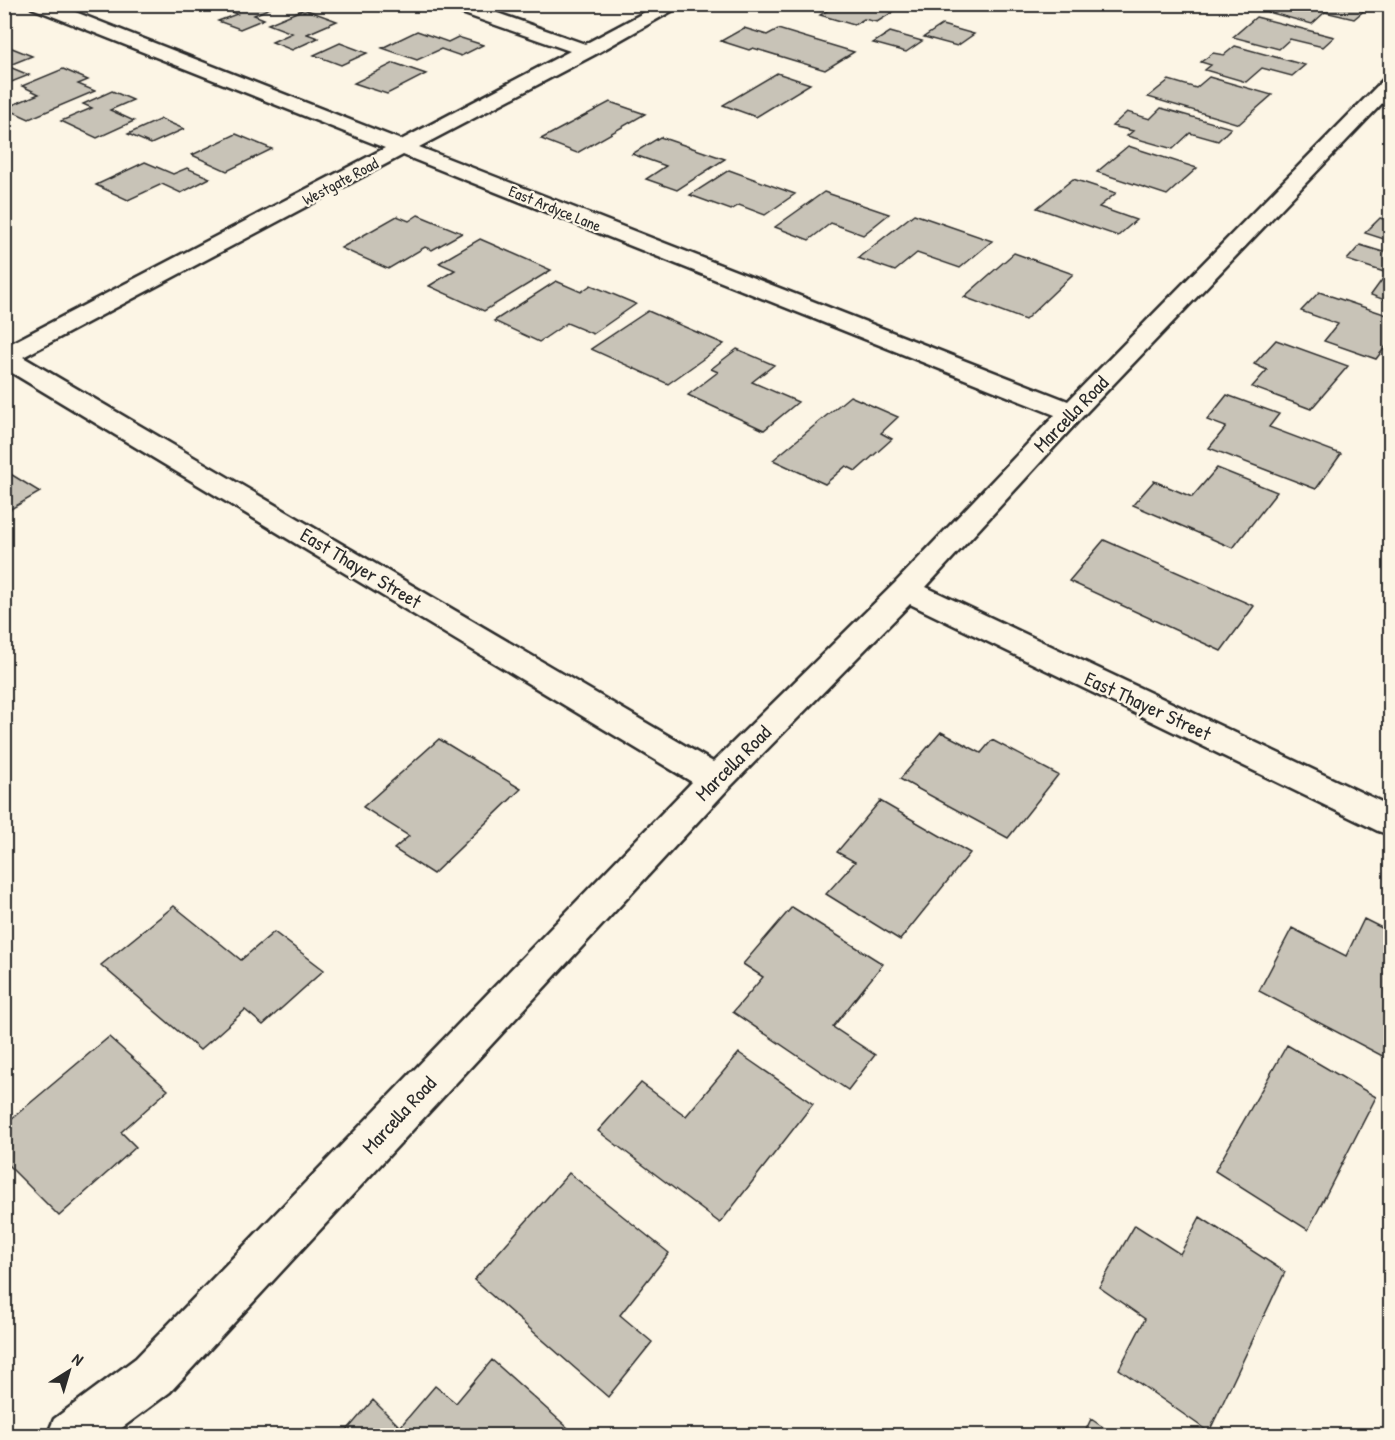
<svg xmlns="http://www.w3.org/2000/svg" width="1395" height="1440" font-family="'Patrick Hand',sans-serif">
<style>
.building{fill:#c8c3b7;stroke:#2b2b2b;stroke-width:1.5}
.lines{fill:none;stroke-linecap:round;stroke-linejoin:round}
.minor-casing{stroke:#2b2b2b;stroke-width:5}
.minor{fill:#fcf5e5;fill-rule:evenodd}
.labels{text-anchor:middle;stroke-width:4.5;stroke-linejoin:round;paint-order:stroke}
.far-street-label{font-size:16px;fill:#2b2b2b;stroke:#fcf5e5}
.street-label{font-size:20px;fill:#2b2b2b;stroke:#fcf5e5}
</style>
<rect width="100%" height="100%" fill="#fcf5e5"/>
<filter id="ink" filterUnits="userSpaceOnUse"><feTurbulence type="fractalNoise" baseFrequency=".0167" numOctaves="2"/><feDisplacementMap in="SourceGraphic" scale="12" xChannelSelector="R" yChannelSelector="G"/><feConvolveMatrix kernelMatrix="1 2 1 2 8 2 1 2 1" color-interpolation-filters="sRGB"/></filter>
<g filter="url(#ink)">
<path class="building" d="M217 4H279L254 15 264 19 240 29 218 21 237 14 214 6Z
M838 4H866L893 12 877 22 864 19 854 25 820 15Z
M1278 4H1354L1367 8 1354 19 1325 12 1312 24 1268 12Z
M304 9 337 21 307 34 318 38 292 50 272 42 292 33 268 24Z
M1256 17 1334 37 1323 47 1290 39 1279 49 1233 37Z
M942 25 974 34 957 46 924 37Z
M744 28 767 35 778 29 854 52 825 70 753 48 749 50 721 41Z
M417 31 448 42 458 37 483 45 461 56 441 49 417 60 382 48Z
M890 32 922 41 906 52 873 43Z
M340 43 367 53 341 65 314 55Z
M1235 46 1305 65 1292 76 1262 68 1246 82 1205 70 1211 65 1201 62 1213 53 1224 55Z
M12 48 32 56 7 66 29 75 4 85V51Z
M394 63 426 74 387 94 354 83Z
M63 69 88 80 78 84 95 91 29 119 5 108 39 94 22 86Z
M777 73 810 84 756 117 723 105Z
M1209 77 1272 95 1239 124 1148 97 1169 80 1196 88Z
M112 91 133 100 110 110 134 121 97 138 61 121 92 108 83 104Z
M610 102 645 114 577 153 541 139Z
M1161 108 1231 128 1218 141 1190 133 1173 149 1127 136 1133 131 1112 126 1127 112 1150 119Z
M161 119 184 129 151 144 128 134Z
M236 134 272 149 227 171 192 155Z
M660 137 725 159 677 190 646 179 666 166 632 154Z
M1128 146 1197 168 1167 195 1097 172Z
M145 162 173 174 187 168 210 178 181 193 162 184 128 200 96 185Z
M729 170 795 194 765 215 739 205 731 210 690 195Z
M1073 179 1116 193 1099 207 1136 220 1118 236 1037 208Z
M824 192 889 214 863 235 831 223 809 240 775 227Z
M914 214 992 241 960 268 917 253 895 271 858 258Z
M418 215 462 233 432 250 425 247 388 269 341 248 397 216 409 221Z
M1380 218 1390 221V241L1365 233Z
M480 239 551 270 484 311 429 286 455 270 439 263Z
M1360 245 1390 254V302L1371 295 1387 273 1347 260Z
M1014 253 1073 274 1025 320 964 297Z
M556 281 581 292 591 285 636 304 593 334 567 323 539 342 494 321Z
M1319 292 1390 316V341L1376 359 1324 341 1338 324 1301 311Z
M648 311 724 344 668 384 591 349Z
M1276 340 1348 366 1311 409 1252 387 1267 370 1254 364Z
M737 349 774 365 752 382 798 402 764 430 688 395 718 372 711 369Z
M1227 395 1279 414 1269 427 1341 454 1316 489 1209 448 1226 427 1207 420Z
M850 396 898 417 881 433 892 439 856 471 846 466 825 484 773 460Z
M1217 468 1277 492 1233 548 1133 505 1154 481 1192 497Z
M4 470 40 492 4 513Z
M1104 540 1254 606 1221 651 1069 581Z
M941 732 981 753 992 740 1058 775 1008 838 900 779Z
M439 739 521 789 433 874 394 849 409 836 363 807Z
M880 801 970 853 900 940 826 894 855 862 837 852Z
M174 906 241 960 274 932 324 970 263 1025 245 1010 200 1050 101 965Z
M792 907 883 964 833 1027 875 1055 848 1090 733 1012 763 977 743 964Z
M1364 919 1390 932V1060L1259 991 1292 928 1346 956Z
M109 1037 168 1090 121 1132 136 1147 59 1216 4 1161V1125Z
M1287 1045 1376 1097 1308 1230 1215 1171Z
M739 1053 813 1104 720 1223 598 1131 641 1083 686 1116Z
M569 1173 669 1253 620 1315 652 1342 608 1397 474 1280Z
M1200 1217 1285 1272 1209 1432 1119 1369 1145 1319 1099 1287 1135 1225 1180 1254Z
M492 1360 577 1436H342L373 1400 400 1427 435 1386 456 1403Z
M1091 1419 1116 1436H1083Z"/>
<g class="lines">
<defs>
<path id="minor" d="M29 4H55L401 140 570 51 447 8 444 4H472L585 44 660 4H684L594 55 419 147 1068 401 1383 80 1390 78V95L1081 418 926 587 1390 806V835L1378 831 910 604 728 789 170 1392 111 1436H47L54 1419 136 1358 692 782 4 368V347L385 148 32 8ZM403 155 1055 415 895 583 713 762 23 357Z"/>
</defs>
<use href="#minor" class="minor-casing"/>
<use href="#minor" class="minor"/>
</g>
</g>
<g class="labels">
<g class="far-street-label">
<text transform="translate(340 181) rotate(-28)" y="6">Westgate Road</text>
<text transform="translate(555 208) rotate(22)" y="6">East Ardyce Lane</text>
</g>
<g class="street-label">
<text transform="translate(1071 414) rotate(-46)" y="7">Marcella Road</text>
<text transform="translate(361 568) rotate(31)" y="7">East Thayer Street</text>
<text transform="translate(1148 706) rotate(25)" y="7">East Thayer Street</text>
<text transform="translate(733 763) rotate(-45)" y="7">Marcella Road</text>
<text transform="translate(399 1115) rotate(-47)" y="7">Marcella Road</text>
</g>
</g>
<rect width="1395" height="1440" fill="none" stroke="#fcf5e5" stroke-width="24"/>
<rect x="12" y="12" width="1371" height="1416" fill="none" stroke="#2b2b2b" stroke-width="2" filter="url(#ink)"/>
<g transform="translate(69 1371) rotate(37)" stroke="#fcf5e5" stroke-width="4.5" paint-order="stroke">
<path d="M0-4.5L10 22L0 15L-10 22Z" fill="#2b2b2b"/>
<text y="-9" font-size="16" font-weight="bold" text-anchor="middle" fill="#2b2b2b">N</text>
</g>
</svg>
